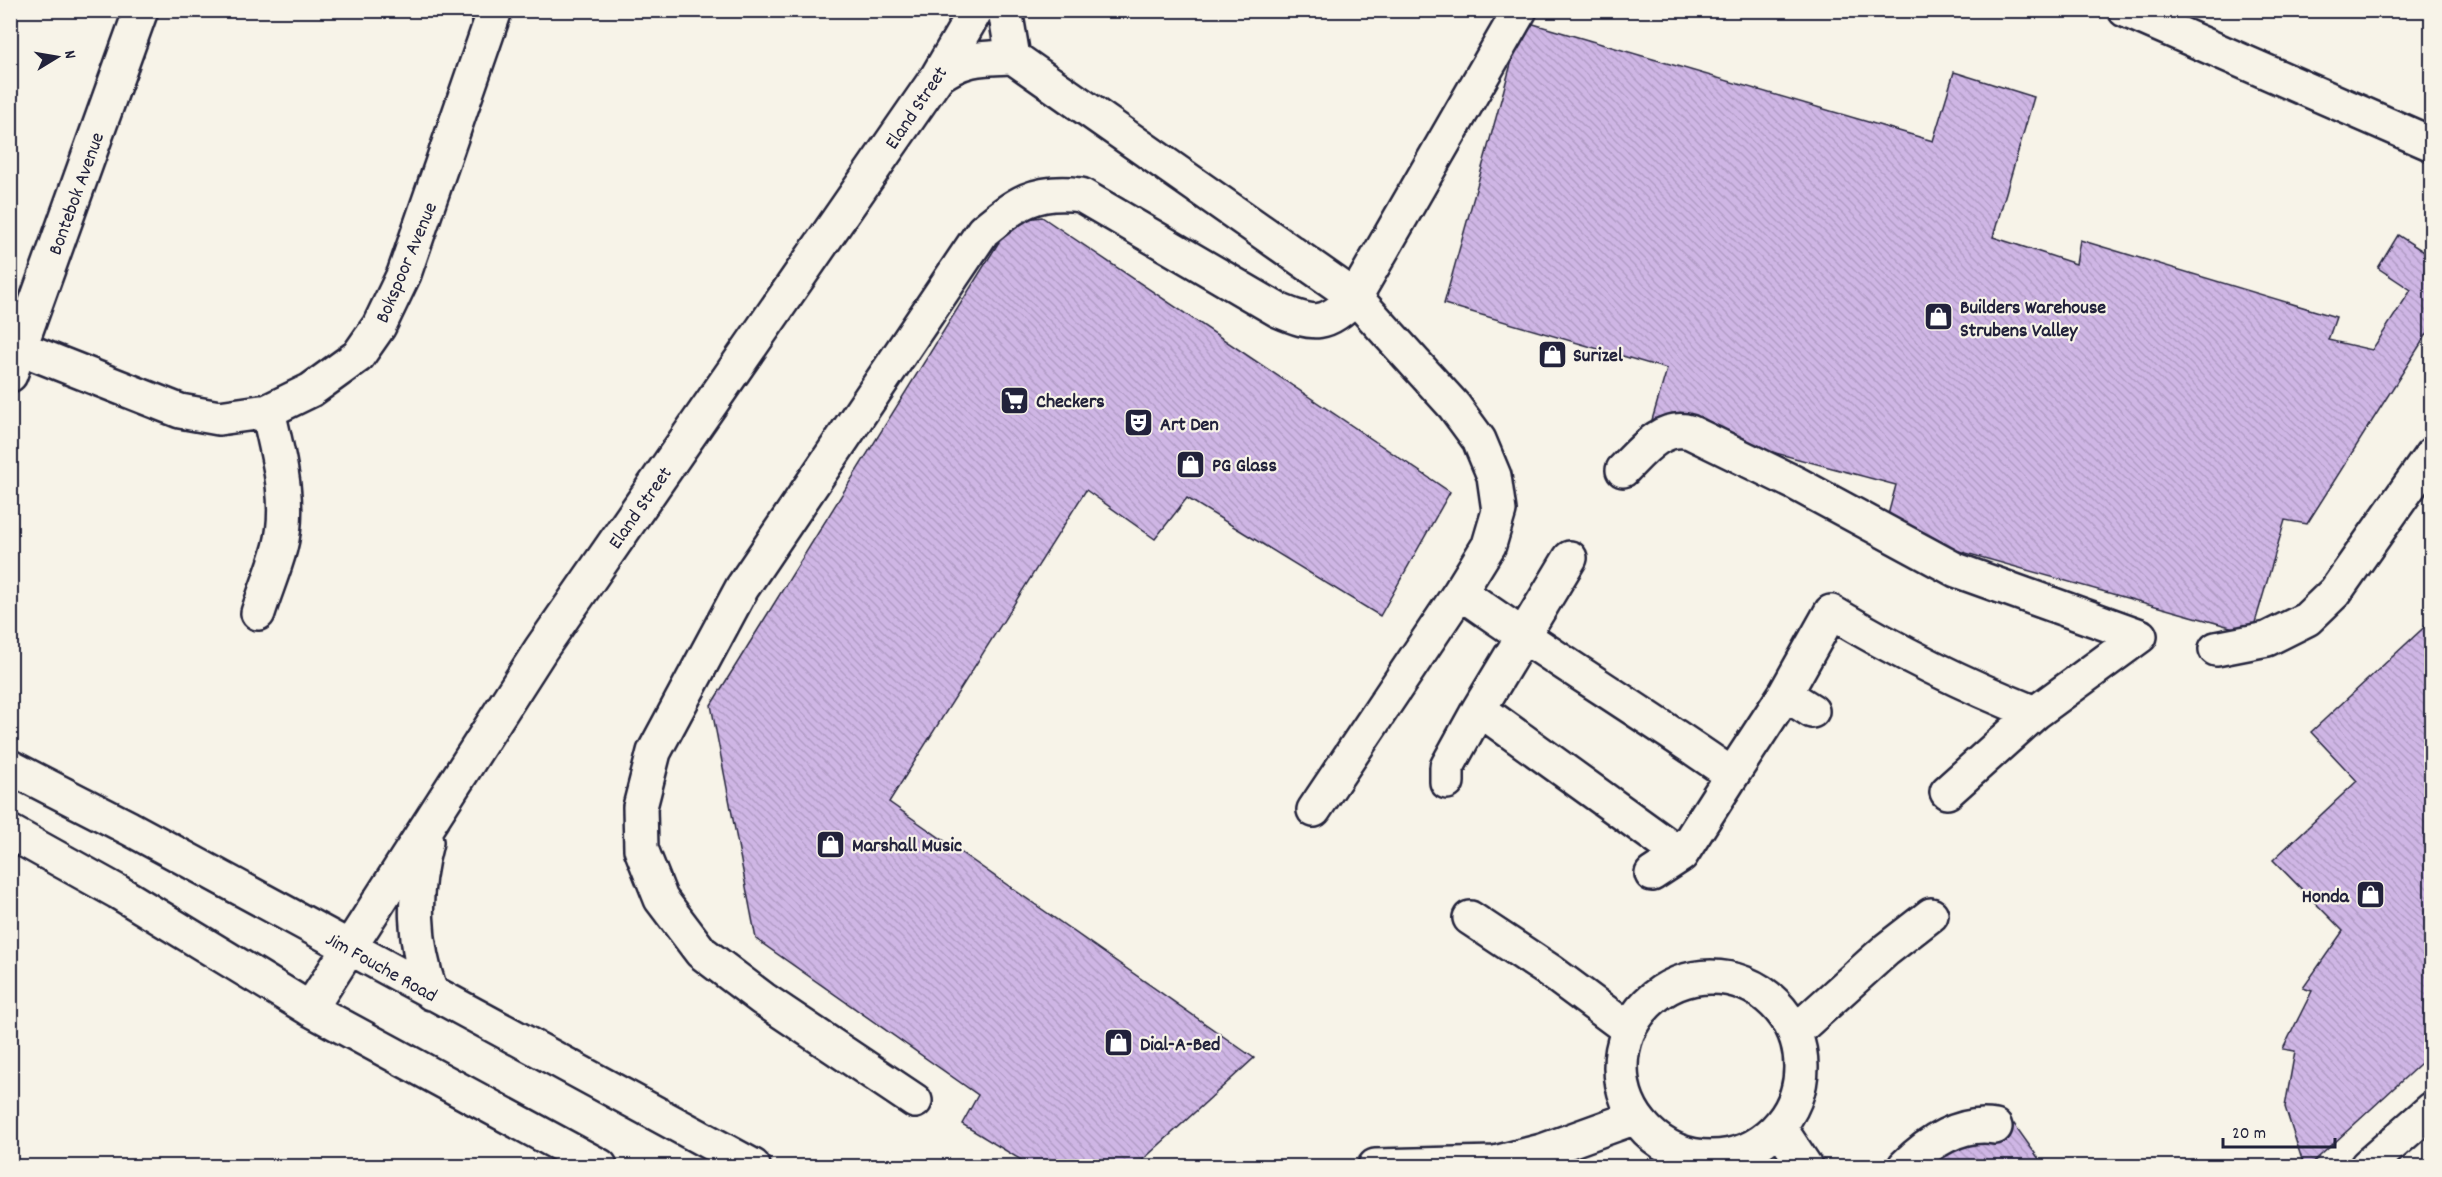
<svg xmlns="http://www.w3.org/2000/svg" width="2442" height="1177" font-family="Dekko,sans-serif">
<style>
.building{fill:url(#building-back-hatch);stroke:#22223b;stroke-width:1.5}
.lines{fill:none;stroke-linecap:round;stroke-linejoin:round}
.minor-casing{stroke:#22223b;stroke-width:38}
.minor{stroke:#f7f3e8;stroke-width:33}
.labels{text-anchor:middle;stroke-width:4.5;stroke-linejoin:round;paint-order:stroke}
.street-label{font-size:20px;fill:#22223b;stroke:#f7f3e8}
.poi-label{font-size:20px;font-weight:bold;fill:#22223b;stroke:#f7f3e8;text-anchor:start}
</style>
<defs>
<pattern id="building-back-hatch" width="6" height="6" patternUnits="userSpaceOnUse" patternTransform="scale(1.5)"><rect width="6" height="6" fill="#cfb6e5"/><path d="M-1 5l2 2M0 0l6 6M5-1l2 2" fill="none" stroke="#b19cc5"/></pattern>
</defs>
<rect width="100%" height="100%" fill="#f7f3e8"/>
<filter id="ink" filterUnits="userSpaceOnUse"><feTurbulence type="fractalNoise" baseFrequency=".0167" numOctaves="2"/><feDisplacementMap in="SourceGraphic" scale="12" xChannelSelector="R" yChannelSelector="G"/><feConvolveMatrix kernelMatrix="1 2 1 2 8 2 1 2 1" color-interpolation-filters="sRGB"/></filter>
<g filter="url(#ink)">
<path class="building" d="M1523 21 1933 141 1954 72 2034 97 1993 237 2076 264 2080 240 2336 317 2328 340 2372 350 2411 290 2378 268 2398 235 2432 257V326L2307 524 2285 520 2252 633 1884 530 1896 485 1652 420 1667 369 1444 304Z
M1042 217 1450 492 1380 616 1187 498 1155 539 1086 490 889 802 1254 1058 1136 1166H1031L962 1124 978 1095 756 939 711 705 1012 221Z
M2432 620V1053L2309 1166H2304L2285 1107 2295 1051 2283 1049 2312 991 2303 988 2343 931 2273 860 2357 781 2311 732Z
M2014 1124 2044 1166H1929L1978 1131 1988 1144Z"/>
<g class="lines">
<defs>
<path id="minor" d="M1005 10 1013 57
M2125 10 2432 144
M937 77C964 57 981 58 1013 57L1355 297 1454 406 1479 440 1494 476 1499 511 1489 545 1460 592C1549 656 1643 712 1732 775L1681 855 1652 874
M10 344 180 411 219 418 268 411 311 390 358 356 379 326 404 274 495 10
M10 375 141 10
M1623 470C1641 452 1662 424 1690 432L1795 483 1956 570 2140 636
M258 613C265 591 274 570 280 548 292 503 278 455 268 411
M2216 649 2267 639 2307 619 2335 592 2432 454
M1785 694 1812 711
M1479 709 1570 558
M10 767 129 828 753 1166
M1732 775 1785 694 1831 612C1898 652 1962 684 2035 713
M1447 782V767L1479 709 1681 855
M1947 792 2035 713 2140 636
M1314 810 1460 592
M10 832 118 892 310 1009 600 1166
M426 842C412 894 413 942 431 993
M1470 918 1550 971 1628 1029
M1621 1067a90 90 0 1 1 180 0a90 90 0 1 1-180 0Z
M310 1009 541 649 937 77 976 10
M1795 1032 1886 950 1931 915
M915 1101 763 999 701 952 661 899 641 849 640 807 654 752 742 588 983 231C1017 203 1035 189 1081 195L1278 310C1315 326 1326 326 1355 297L1520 10
M1779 1127 1805 1166
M1375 1166 1495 1163 1542 1151 1636 1117
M1905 1166C1928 1143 1961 1121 1995 1127
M2367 1166 2432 1109"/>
</defs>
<use href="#minor" class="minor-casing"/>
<use href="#minor" class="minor"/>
</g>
</g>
<defs>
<symbol id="shop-square" viewBox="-11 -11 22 22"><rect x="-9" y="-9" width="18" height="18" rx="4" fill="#22223b" stroke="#f7f3e8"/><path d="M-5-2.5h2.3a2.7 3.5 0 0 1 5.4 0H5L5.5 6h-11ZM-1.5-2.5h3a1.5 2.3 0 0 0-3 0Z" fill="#fff"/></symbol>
<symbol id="supermarket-square" viewBox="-11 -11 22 22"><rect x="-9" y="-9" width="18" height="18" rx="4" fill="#22223b" stroke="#f7f3e8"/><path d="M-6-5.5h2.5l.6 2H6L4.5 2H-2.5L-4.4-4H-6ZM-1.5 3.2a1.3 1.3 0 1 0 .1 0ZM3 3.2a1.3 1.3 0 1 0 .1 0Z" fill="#fff"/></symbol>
<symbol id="theatre-square" viewBox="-11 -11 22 22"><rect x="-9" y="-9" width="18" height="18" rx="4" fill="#22223b" stroke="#f7f3e8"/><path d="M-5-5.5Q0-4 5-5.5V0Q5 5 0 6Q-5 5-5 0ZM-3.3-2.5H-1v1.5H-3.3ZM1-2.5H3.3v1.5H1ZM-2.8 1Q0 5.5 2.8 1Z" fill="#fff"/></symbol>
</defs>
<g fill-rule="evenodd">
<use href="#shop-square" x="1922" y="300" width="33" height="33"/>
<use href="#shop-square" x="1536" y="338" width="33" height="33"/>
<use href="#supermarket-square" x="998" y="384" width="33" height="33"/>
<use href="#theatre-square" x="1122" y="406" width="33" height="33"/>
<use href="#shop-square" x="1174" y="448" width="33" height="33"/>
<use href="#shop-square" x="814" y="828" width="33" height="33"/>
<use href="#shop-square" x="2354" y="878" width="33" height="33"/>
<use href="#shop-square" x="1102" y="1026" width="33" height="33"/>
</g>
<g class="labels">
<g class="street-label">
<text transform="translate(915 107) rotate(-56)" y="7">Eland Street</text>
<text transform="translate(75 193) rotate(-70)" y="7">Bontebok Avenue</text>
<text transform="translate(405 262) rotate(-67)" y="7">Bokspoor Avenue</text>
<text transform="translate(639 507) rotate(-55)" y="7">Eland Street</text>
<text transform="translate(382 966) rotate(29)" y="7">Jim Fouche Road</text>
</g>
<g class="poi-label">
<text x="1960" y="313">Builders Warehouse<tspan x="1960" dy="23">Strubens Valley</tspan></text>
<text x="1573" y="361">Surizel</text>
<text x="1036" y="407">Checkers</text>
<text x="1160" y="430">Art Den</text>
<text x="1212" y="471">PG Glass</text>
<text x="852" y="851">Marshall Music</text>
<text x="2349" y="902" text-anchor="end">Honda</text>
<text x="1140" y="1050">Dial-A-Bed</text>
</g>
</g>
<rect width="2442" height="1177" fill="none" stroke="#f7f3e8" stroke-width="36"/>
<rect x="18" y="18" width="2406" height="1141" fill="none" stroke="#22223b" stroke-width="2" filter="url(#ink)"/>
<g transform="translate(57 57) rotate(79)" stroke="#f7f3e8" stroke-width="4.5" paint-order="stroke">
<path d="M0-4.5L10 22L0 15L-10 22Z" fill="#22223b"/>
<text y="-9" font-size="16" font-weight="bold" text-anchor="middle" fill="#22223b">N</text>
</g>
<path d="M2223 1138v9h112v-9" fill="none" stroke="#22223b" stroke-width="3"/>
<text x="2232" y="1138" font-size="18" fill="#22223b" stroke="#f7f3e8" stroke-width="4.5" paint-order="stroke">20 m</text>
</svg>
